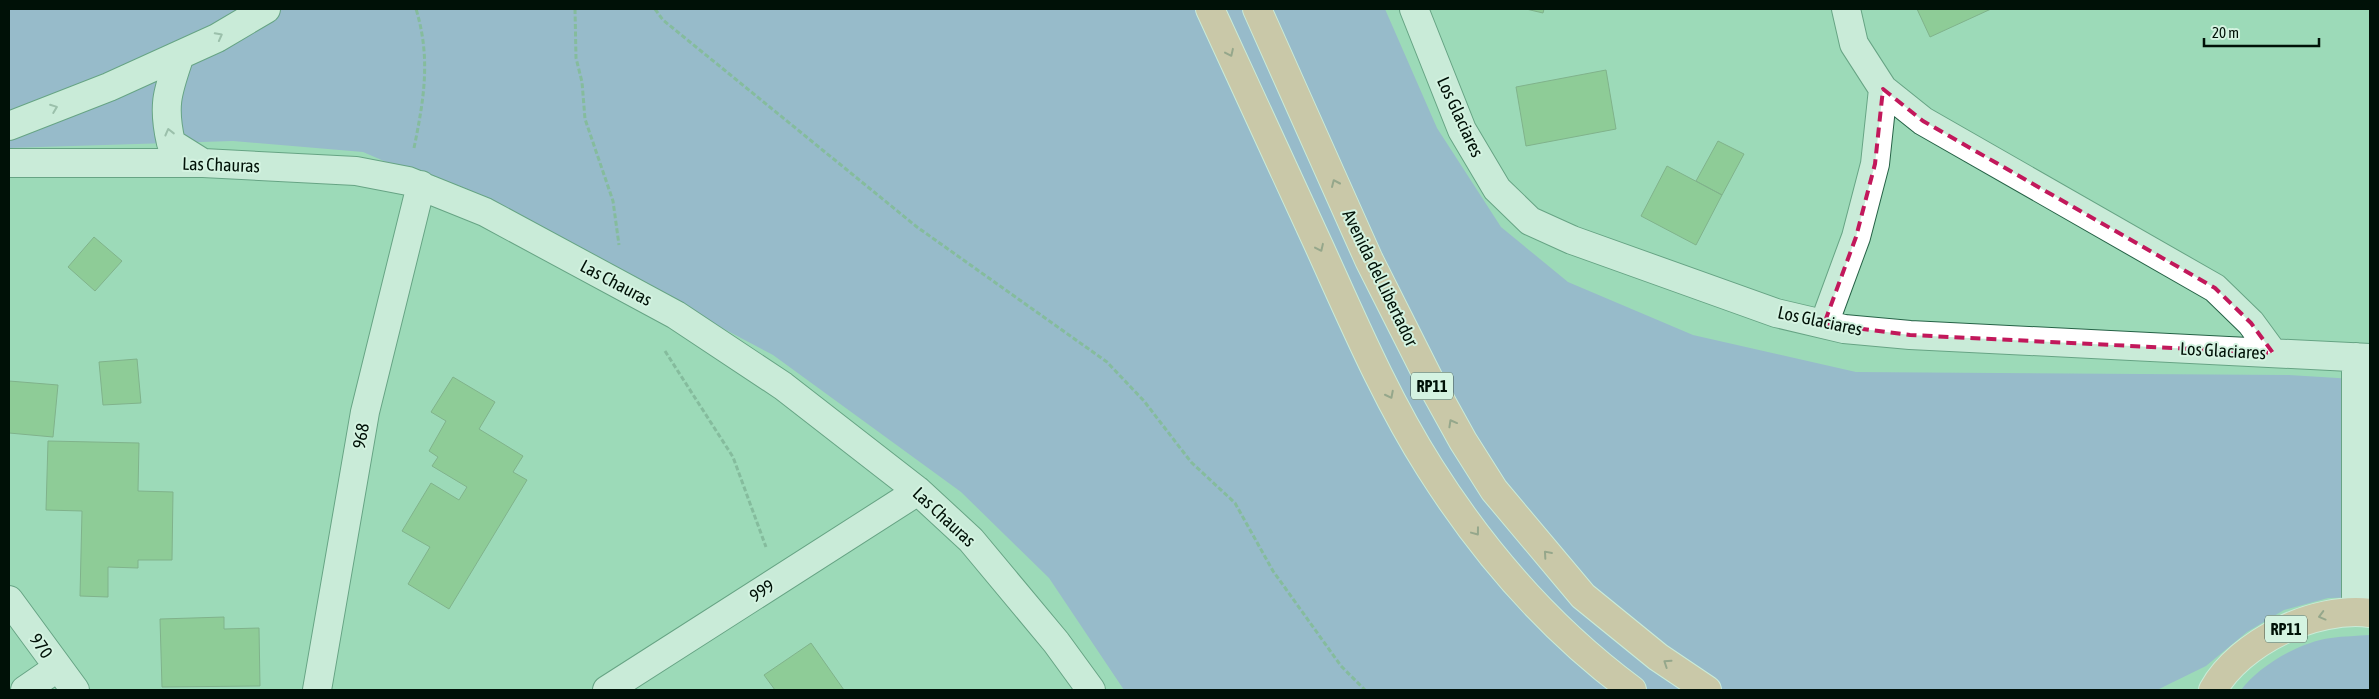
<svg xmlns="http://www.w3.org/2000/svg" width="2379" height="699" font-family="'Asap Condensed',sans-serif">
<style>
.green{fill:#9195df}
.building{fill:#7cbb70;stroke:#5d8255}
.lines{fill:none;stroke-linecap:round;stroke-linejoin:round}
.street-casing{stroke:#256246;stroke-width:30}
.primary-casing{stroke:#fff;stroke-width:30}
.path{stroke:#68977d;stroke-width:3;stroke-dasharray:5 2.5;stroke-linecap:butt}
.street{stroke:#fff;stroke-width:28}
.primary{stroke:#feb194;stroke-width:28}
.oneway{stroke:#99a09c}
.oneway2{stroke:#8c6955}
.marked{fill:none;stroke:#c2185b;stroke-width:4;stroke-dasharray:10 6;stroke-linejoin:round}
.labels{text-anchor:middle;stroke-width:4;stroke-linejoin:round;paint-order:stroke}
.shield{fill:#d4f3e1;stroke:#405548;stroke-width:1}
.shield-label{font-size:16px;font-weight:bold;fill:#001107}
.street-label{font-size:18px;fill:#001107;stroke:#d4f3e1}
</style>
<rect width="100%" height="100%" fill="#9cdab8"/>
<path class="green" d="M9 9H1385L1437 128 1501 227 1568 282 1693 335 1856 372 2289 375 2370 380V597L2328 598 2284 610 2247 632 2206 666 2157 690H1124L1049 578 961 492 773 355 511 216 363 152 233 141 9 148Z
M2370 635V690H2241C2260 665 2300 642 2331 638 2344 636 2357 636 2370 635Z"/>
<path class="building" d="M1526 9H1544L1543 13Z
M1917 9H1991L1930 37Z
M1606 70 1616 129 1526 146 1516 87Z
M1718 141 1744 154 1722 195 1696 181Z
M1667 166 1722 195 1696 245 1641 216Z
M94 237 122 261 95 291 68 267Z
M137 359 141 403 103 405 99 362Z
M453 377 495 402 479 429 523 456 513 472 527 480 449 609 408 584 430 547 402 531 431 483 459 500 467 487 432 466 438 457 429 451 446 421 431 412Z
M9 381 58 385 53 437 9 433Z
M48 441 139 443 138 491 173 492 172 560H138V568L108 567V597L80 596 82 511 46 510Z
M224 617V629L259 628 260 686 162 687 160 619Z
M811 643 844 690H775L764 675Z"/>
<g class="lines">
<defs>
<path id="street" d="M1414 9 1462 130 1497 189 1530 221 1572 240 1776 313 1844 329 1910 335 2370 358
M1846 9 1854 44 1883 89 1923 121 2215 288 2251 323 2273 353
M180 55C168 91 162 104 171 143L203 163
M9 126 109 87 217 38 266 9
M9 163H203L356 171 408 181 485 212 676 315 783 386 918 491 971 540 1056 642 1091 690
M1824 324 1856 237 1875 164 1883 89
M2356 357V611
M9 600 75 690
M25 690 57 668
M317 690 365 412 421 185
M607 690 918 491"/>
<path id="primary" d="M1210 9C1247 88 1283 167 1319 246 1353 321 1386 399 1430 468 1485 555 1550 629 1632 690
M1257 9 1369 260 1432 385 1463 441 1494 490 1583 596 1658 657 1707 690
M2213 690C2240 642 2315 606 2370 613"/>
</defs>
<use href="#street" class="street-casing"/>
<use href="#primary" class="primary-casing"/>
<path class="path" d="M575 9 576 58 582 82 585 119 613 201 619 245
M655 9 663 20 917 227 1107 362 1144 401 1191 462 1235 503 1273 571 1341 666 1365 690
M414 148C424 99 431 58 416 9
M665 351 733 457 766 547"/>
<use href="#street" class="street"/>
<use href="#primary" class="primary"/>
</g>
<defs><path id="oneway-chevron" d="M-2-3.5L2.5 0L-2 3.5" fill="none" stroke-width="1.6" stroke-linecap="round" stroke-linejoin="round" transform="scale(1.25)"/></defs>
<g class="oneway">
<use href="#oneway-chevron" transform="translate(219 36) rotate(-28)"/>
<use href="#oneway-chevron" transform="translate(54 108) rotate(-21)"/>
<use href="#oneway-chevron" transform="translate(169 132) rotate(-104)"/>
</g>
<g class="oneway2">
<use href="#oneway-chevron" transform="translate(1230 53) rotate(65)"/>
<use href="#oneway-chevron" transform="translate(1335 183) rotate(-114)"/>
<use href="#oneway-chevron" transform="translate(1320 248) rotate(65)"/>
<use href="#oneway-chevron" transform="translate(1390 395) rotate(63)"/>
<use href="#oneway-chevron" transform="translate(1452 423) rotate(-119)"/>
<use href="#oneway-chevron" transform="translate(1476 532) rotate(53)"/>
<use href="#oneway-chevron" transform="translate(1547 554) rotate(-131)"/>
<use href="#oneway-chevron" transform="translate(2322 616) rotate(165)"/>
<use href="#oneway-chevron" transform="translate(1667 663) rotate(-146)"/>
</g>
<path d="M0 0H2379V699H0ZM1883 89 1923 121 2215 288 2251 323 2273 353 1910 335 1824 324 1856 237 1875 164Z" fill="#9cdab8" fill-opacity=".55" fill-rule="evenodd"/>
<path class="marked" d="M1883 89 1923 121 2215 288 2251 323 2273 353 1910 335 1824 324 1856 237 1875 164Z"/>
<g class="labels">
<g class="shield">
<rect x="1411" y="372.5" width="42" height="27" rx="4"/>
<rect x="2265" y="615.5" width="42" height="27" rx="4"/>
</g>
<g class="shield-label">
<text x="1432" y="392">RP11</text>
<text x="2286" y="635">RP11</text>
</g>
<g class="street-label">
<text transform="translate(1460 117) rotate(65)" y="6">Los Glaciares</text>
<text transform="translate(221 165) rotate(2)" y="6">Las Chauras</text>
<text transform="translate(1380 278) rotate(64)" y="6">Avenida del Libertador</text>
<text transform="translate(616 283) rotate(28)" y="6">Las Chauras</text>
<text transform="translate(1820 321) rotate(12)" y="6">Los Glaciares</text>
<text transform="translate(2223 351) rotate(3)" y="6">Los Glaciares</text>
<text transform="translate(361 436) rotate(-80)" y="6">968</text>
<text transform="translate(944 517) rotate(43)" y="6">Las Chauras</text>
<text transform="translate(762 591) rotate(-33)" y="6">999</text>
<text transform="translate(41 646) rotate(55)" y="6">970</text>
</g>
</g>
<rect width="2379" height="699" fill="none" stroke="#001107" stroke-width="20"/>
<path d="M2204 38v8h115v-8" fill="none" stroke="#001107" stroke-width="2.5"/>
<text x="2212" y="38" font-size="15" fill="#001107" stroke="#d4f3e1" stroke-width="4" paint-order="stroke">20 m</text>
</svg>
